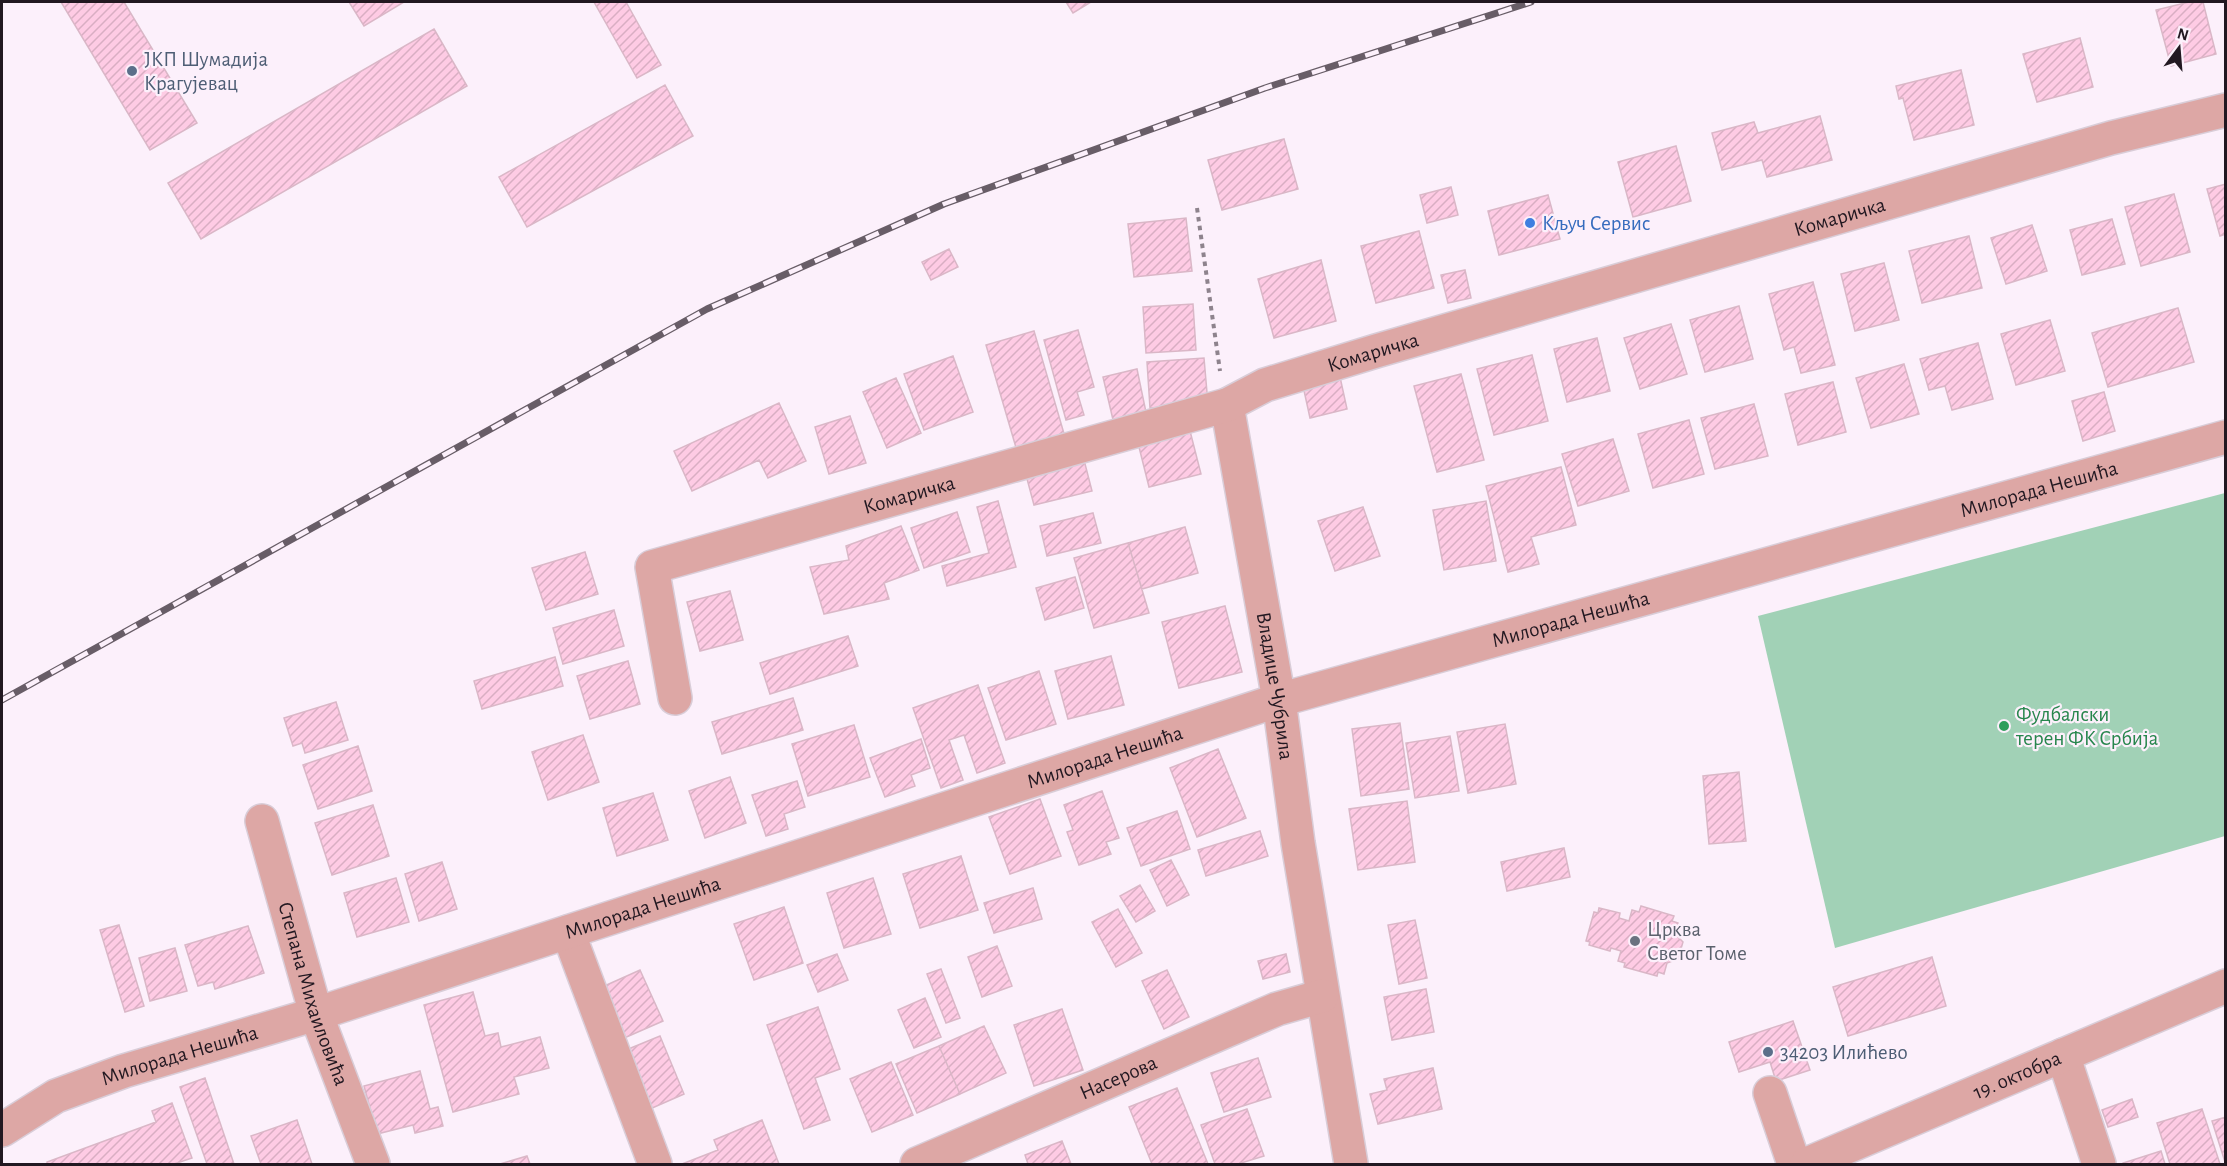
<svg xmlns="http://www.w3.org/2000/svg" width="2227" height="1166" font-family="'Alegreya Sans',sans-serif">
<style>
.garden{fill:#a1d1b6}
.building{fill:url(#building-hatch);stroke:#dab7c7;stroke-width:1.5}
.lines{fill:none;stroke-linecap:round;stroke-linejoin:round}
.minor-casing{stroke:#d9cdd8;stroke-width:36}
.path{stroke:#8e838d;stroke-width:4;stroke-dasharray:4.5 4.5;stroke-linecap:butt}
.minor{stroke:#dda7a5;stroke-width:33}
.rail-casing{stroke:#685d67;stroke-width:7}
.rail{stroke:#fcf0fb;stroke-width:4.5;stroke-dasharray:14;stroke-linecap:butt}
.service-dot{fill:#5c6f8a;stroke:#fcf0fb;stroke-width:2}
.shop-dot{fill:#3f7fe0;stroke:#fcf0fb;stroke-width:2}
.leisure-dot{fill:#2e9e5b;stroke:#fcf0fb;stroke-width:2}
.worship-dot{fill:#6b7280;stroke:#fcf0fb;stroke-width:2}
.labels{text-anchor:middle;stroke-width:4.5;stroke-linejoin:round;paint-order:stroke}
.service-label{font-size:21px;fill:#4e5e75;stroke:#fcf0fb;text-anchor:start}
.street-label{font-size:21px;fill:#221821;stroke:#fcf0fb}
.shop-label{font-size:21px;fill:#366cbe;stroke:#fcf0fb;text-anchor:start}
.leisure-label{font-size:21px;fill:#27864d;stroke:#fcf0fb;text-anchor:start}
.worship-label{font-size:21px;fill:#5b616d;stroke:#fcf0fb;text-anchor:start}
</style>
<defs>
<pattern id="building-hatch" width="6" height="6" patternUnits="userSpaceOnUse" patternTransform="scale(1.5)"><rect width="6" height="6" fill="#fecbe4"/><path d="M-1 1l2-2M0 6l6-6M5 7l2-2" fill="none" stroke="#d9aec3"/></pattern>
</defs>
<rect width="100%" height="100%" fill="#fcf0fb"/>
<path class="garden" d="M2225 493V836L1835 948 1758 616Z"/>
<path class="building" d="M61 2H124L197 123 150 150Z
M349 2H404L364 26Z
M594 2H626L661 65 637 78Z
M1066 2H1091L1073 13Z
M2189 2H2203L2216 54 2171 66 2156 10Z
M434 29 467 86 201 239 168 183Z
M2080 38 2093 87 2037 102 2023 54Z
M1961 70 1974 125 1914 140 1903 98 1899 99 1896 86Z
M665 85 693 136 527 227 499 177Z
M1820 116 1832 160 1767 177 1762 160 1722 170 1712 133 1754 122 1758 133Z
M1284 139 1298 189 1222 210 1208 160Z
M1676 146 1691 201 1633 217 1618 162Z
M2226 184V234L2220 236 2207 189Z
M1451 187 1458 215 1427 223 1420 195Z
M2174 194 2190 252 2141 266 2125 207Z
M1548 195 1560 239 1499 255 1488 211Z
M1186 218 1192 271 1134 277 1128 224Z
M2112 219 2125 264 2082 275 2070 230Z
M2032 225 2047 271 2006 284 1991 238Z
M1419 231 1434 288 1376 303 1361 246Z
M1969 236 1982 288 1922 303 1909 251Z
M949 249 958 267 931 280 922 262Z
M1321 260 1336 321 1274 338 1258 279Z
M1884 263 1899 320 1855 331 1841 274Z
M1465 270 1471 298 1448 303 1441 275Z
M1813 282 1835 365 1801 373 1794 347 1784 350 1769 294Z
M1193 304 1196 350 1146 353 1143 307Z
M1739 306 1753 359 1705 372 1690 320Z
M2178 308 2194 362 2108 387 2092 333Z
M2050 320 2065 371 2016 385 2001 334Z
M1671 324 1687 374 1640 389 1624 338Z
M1078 330 1094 387 1077 392 1084 415 1066 420 1044 340Z
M1034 331 1065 437 1017 451 986 345Z
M1597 338 1610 391 1567 402 1554 349Z
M1978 343 1993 399 1952 410 1945 386 1929 390 1920 359Z
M1532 355 1548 421 1494 435 1477 369Z
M953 356 973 412 924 430 904 374Z
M1204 358 1208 404 1150 408 1147 362Z
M1904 364 1919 414 1871 428 1856 378Z
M1137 369 1147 417 1114 424 1103 377Z
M1461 374 1484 460 1437 472 1414 386Z
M1340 377 1347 409 1310 418 1303 386Z
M896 378 921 433 887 448 863 392Z
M1833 382 1846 432 1798 445 1785 394Z
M2104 392 2115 431 2083 441 2072 401Z
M779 403 806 461 768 478 759 460 692 491 674 451Z
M1754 404 1768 456 1715 469 1701 418Z
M850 416 866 463 829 474 815 427Z
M1689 420 1704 474 1653 488 1638 434Z
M1189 427 1201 474 1149 487 1137 439Z
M1613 439 1629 491 1578 506 1562 454Z
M1084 460 1092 491 1034 505 1026 475Z
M1561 467 1576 525 1531 537 1539 564 1508 572 1486 486Z
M998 501 1016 567 947 586 942 566 989 553 977 507Z
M1486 501 1496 561 1444 570 1433 510Z
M1363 507 1380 556 1335 571 1318 521Z
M957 512 970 552 924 568 911 528Z
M1093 513 1101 543 1047 556 1040 526Z
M901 526 919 570 884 583 889 599 824 614 810 567 849 560 846 546Z
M1185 527 1198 573 1142 589 1128 543Z
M1128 543 1149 613 1094 628 1074 558Z
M585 552 598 594 546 610 532 568Z
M1075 577 1084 608 1045 620 1036 588Z
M730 591 743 640 700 651 687 602Z
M1225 606 1242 672 1179 688 1162 622Z
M614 610 624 646 563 664 553 628Z
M848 636 858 666 770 694 760 663Z
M1111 656 1124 705 1068 719 1055 671Z
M555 657 563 686 482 709 474 681Z
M628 661 640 704 590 719 577 676Z
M1039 671 1056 724 1006 740 988 688Z
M978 685 1005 763 977 773 964 735 949 740 963 780 941 788 913 708Z
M793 698 803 730 722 754 712 722Z
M336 702 348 740 305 753 302 743 293 746 284 718Z
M1400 723 1409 789 1361 796 1352 729Z
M1505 724 1516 784 1468 793 1457 732Z
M854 725 870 777 808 796 792 744Z
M583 735 599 782 548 800 532 752Z
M1450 736 1459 791 1415 798 1406 743Z
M921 739 930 768 911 775 915 786 885 797 870 758Z
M358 746 372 791 318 809 303 765Z
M1218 749 1246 818 1197 837 1170 768Z
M1739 772 1746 841 1709 844 1703 776Z
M730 777 746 823 705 838 689 791Z
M797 781 805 807 784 814 788 829 766 836 752 795Z
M1102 791 1119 838 1106 842 1111 854 1079 865 1067 832 1073 830 1064 805Z
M653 793 668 840 617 856 603 808Z
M1040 799 1061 856 1010 874 989 817Z
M1407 801 1415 862 1358 870 1349 809Z
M373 805 389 856 332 875 315 823Z
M1177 811 1190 849 1141 866 1127 828Z
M1260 831 1268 856 1206 876 1198 850Z
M1564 848 1570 877 1507 891 1501 862Z
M961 856 978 910 920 928 903 874Z
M1171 860 1189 895 1167 906 1150 870Z
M442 862 457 909 419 921 405 874Z
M396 878 409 922 357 937 344 893Z
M873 878 891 934 844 948 827 893Z
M1140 885 1155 911 1136 922 1120 896Z
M1033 888 1042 919 994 933 984 903Z
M1641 906 1674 916 1672 921 1678 923 1675 934 1683 942 1678 959 1667 963 1664 974 1658 972 1657 976 1624 967 1625 963 1618 961 1621 951 1611 948 1610 951 1589 945 1590 942 1586 941 1594 912 1598 913 1599 908 1620 913 1619 918 1629 921 1632 910 1639 912Z
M784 907 803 963 754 980 734 924Z
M1118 909 1142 953 1116 967 1092 922Z
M1415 920 1427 978 1399 984 1388 925Z
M119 925 144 1006 125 1012 100 930Z
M248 926 264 973 215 989 213 982 198 986 185 945Z
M997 946 1012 986 982 997 968 957Z
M175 948 187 991 150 1001 139 958Z
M837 954 848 980 818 992 807 965Z
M1286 954 1290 972 1263 979 1258 961Z
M1932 957 1946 1006 1848 1036 1833 987Z
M941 969 960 1018 946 1023 927 974Z
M640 970 663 1021 622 1039 600 988Z
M1167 970 1189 1017 1164 1029 1142 981Z
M1426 989 1434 1032 1392 1040 1384 997Z
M473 992 485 1036 498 1033 501 1047 540 1037 549 1068 514 1077 519 1094 453 1112 424 1005Z
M925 998 941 1037 914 1048 898 1010Z
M818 1007 840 1069 815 1078 830 1120 804 1129 767 1025Z
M1062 1009 1083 1070 1034 1086 1014 1025Z
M1793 1021 1810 1070 1776 1081 1770 1062 1739 1072 1729 1042Z
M984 1026 1006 1073 960 1094 939 1046Z
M660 1036 684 1094 650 1109 626 1050Z
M939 1046 960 1094 917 1113 896 1064Z
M1258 1058 1271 1097 1224 1112 1211 1073Z
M891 1062 913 1115 872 1132 850 1079Z
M1433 1068 1442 1109 1378 1124 1370 1094 1387 1090 1384 1079Z
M420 1071 430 1109 438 1107 443 1126 415 1133 413 1125 377 1134 364 1086Z
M205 1078 234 1164H207L180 1087Z
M1177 1088 1208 1164H1152L1129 1107Z
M2132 1099 2138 1117 2108 1127 2102 1110Z
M172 1103 192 1158 174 1164H47V1162L156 1122 152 1111Z
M1247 1109 1264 1156 1238 1164H1215L1201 1125Z
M2202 1109 2220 1164H2170L2157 1123Z
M2226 1117V1162H2225L2212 1121Z
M297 1120 312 1164H261L251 1136Z
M762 1120 779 1164H682L718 1150 714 1140Z
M1062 1141 1071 1164H1028L1025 1155Z
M2161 1151 2165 1164H2123V1163Z
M527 1156 530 1164H500Z"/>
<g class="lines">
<defs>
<g id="minor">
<path id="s1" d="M1227 405 1279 700 1298 843 1351 1164"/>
<path id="s2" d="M675 698 652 567 1227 405 1265 385 1376 351 2111 138 2226 110"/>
<path id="s3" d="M262 821 316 1014 373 1164"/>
<path d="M568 932 655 1164"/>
<path d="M2063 1055 2099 1164"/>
<path d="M1770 1093 1794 1164"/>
<path id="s4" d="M2 1130 56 1096 124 1071 316 1014 1279 700 2226 437"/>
<path id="s5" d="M917 1164 1277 1009 1322 996"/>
<path id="s6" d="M1807 1164 2226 986"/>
</g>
</defs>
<use href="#minor" class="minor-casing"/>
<path class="path" d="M1197 208 1220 371"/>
<use href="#minor" class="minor"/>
<defs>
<path id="rail" d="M2 700 707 309 944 204 1265 88 1531 2"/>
</defs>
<use href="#rail" class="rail-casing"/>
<use href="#rail" class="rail"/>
</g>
<g class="service-dot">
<circle cx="132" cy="71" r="6"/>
<circle cx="1768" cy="1052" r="6"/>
</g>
<circle class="shop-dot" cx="1530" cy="223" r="6"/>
<circle class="leisure-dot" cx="2004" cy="726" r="6"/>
<circle class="worship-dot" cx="1635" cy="941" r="6"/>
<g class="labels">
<g class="service-label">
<text x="144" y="66">ЈКП Шумадија<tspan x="144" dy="24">Крагујевац</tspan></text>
<text x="1780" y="1059">34203 Илићево</text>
</g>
<g class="street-label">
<text dy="7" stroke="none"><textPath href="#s2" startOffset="1372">Комаричка</textPath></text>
<text dy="7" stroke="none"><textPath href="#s2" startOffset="886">Комаричка</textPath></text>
<text dy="7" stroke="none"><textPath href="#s4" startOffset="2138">Милорада Нешића</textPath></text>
<text dy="7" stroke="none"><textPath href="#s2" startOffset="400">Комаричка</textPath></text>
<text dy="7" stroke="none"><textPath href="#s4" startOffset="1652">Милорада Нешића</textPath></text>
<text dy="7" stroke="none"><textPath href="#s1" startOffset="285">Владице Чубрила</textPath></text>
<text dy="7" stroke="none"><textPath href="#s4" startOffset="1166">Милорада Нешића</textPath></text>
<text dy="7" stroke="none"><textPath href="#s4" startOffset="680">Милорада Нешића</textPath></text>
<text dy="7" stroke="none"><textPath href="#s3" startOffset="180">Степана Михаиловића</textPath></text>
<text dy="7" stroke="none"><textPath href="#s4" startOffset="194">Милорада Нешића</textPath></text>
<text dy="7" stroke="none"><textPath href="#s6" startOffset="228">19. октобра</textPath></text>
<text dy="7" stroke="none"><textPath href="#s5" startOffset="219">Насерова</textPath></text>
</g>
<g class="shop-label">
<text x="1542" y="230">Кључ Сервис</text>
</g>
<g class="leisure-label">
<text x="2016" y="721">Фудбалски<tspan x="2016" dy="24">терен ФК Србија</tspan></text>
</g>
<g class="worship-label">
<text x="1647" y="936">Црква<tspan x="1647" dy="24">Светог Томе</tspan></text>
</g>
</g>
<rect width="2227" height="1166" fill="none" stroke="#221821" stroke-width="6"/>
<g transform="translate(2179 48) rotate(16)" stroke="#fcf0fb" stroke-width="4.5" paint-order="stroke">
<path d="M0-4.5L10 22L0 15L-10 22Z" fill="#221821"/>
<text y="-9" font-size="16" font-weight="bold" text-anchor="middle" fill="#221821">N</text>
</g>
</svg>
